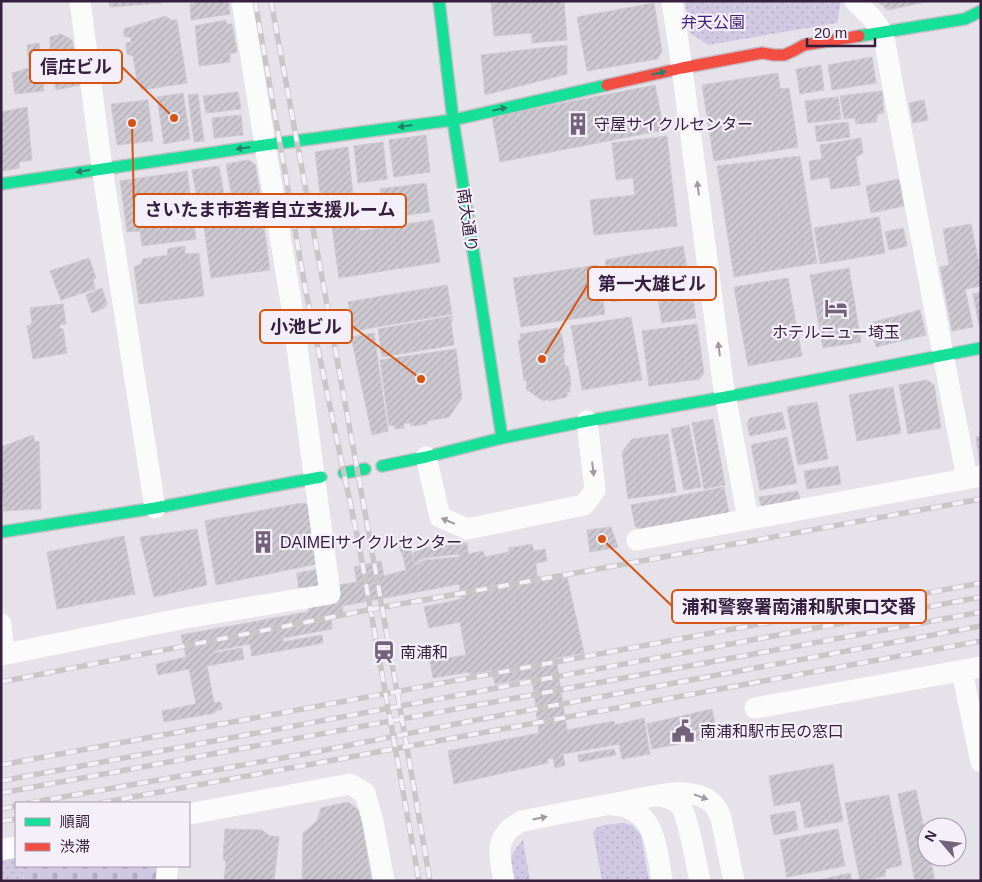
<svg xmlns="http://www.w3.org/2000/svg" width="982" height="882" font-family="Arial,'Noto Sans JP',sans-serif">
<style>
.grass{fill:url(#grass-dots)}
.cemetery{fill:url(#cemetery-stones)}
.building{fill:url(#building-hatch);stroke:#cfcad2}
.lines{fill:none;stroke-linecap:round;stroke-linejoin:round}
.fast-casing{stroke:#c5bec9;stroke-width:14}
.jam-casing{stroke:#c5bec9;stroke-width:14}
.street{stroke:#fbfbfc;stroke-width:21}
.fast{stroke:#16e098;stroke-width:11}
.jam{stroke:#f24e42;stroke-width:11}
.rail-casing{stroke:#c9c6ca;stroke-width:5.5}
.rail{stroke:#f4eff8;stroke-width:4;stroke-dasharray:11;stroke-linecap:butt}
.oneway{fill:#267f6b}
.oneway2{fill:#a298a6}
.labels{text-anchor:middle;stroke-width:4.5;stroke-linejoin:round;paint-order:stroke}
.park-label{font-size:16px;fill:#432379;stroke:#f4eff8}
.poi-label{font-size:16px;fill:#351e3e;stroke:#f4eff8;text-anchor:start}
.street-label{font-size:16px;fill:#351e3e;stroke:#f4eff8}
.leader{fill:none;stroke:#d65311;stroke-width:2}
.callout-dot{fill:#d65311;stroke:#f4eff8;stroke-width:2}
.callout{fill:#f4eff8;stroke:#d65311;stroke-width:2}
.callout-label{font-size:18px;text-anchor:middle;font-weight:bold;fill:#351e3e}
</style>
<defs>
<pattern id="grass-dots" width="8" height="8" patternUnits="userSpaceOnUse" patternTransform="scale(1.25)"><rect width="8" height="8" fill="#d1c9e4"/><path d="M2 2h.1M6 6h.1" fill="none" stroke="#b4acc5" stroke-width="1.8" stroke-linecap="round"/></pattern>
<pattern id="cemetery-stones" width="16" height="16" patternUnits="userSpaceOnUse" patternTransform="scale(1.25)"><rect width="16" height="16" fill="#d1c9e4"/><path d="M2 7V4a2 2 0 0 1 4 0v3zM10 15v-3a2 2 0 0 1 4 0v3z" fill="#b4acc5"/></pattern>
<pattern id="building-hatch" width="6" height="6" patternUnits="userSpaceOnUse" patternTransform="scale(1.25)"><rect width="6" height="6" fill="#cdc9d0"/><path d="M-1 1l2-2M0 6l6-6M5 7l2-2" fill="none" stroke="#b1acb4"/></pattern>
</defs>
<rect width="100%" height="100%" fill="#e6e2e9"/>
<path class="grass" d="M685 1H841L837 23 708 45 690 33Z
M623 823 632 825 641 835 649 881H602L593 833 597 827 604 825Z
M523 840 530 881H512C509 861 509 855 523 840Z
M16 857V866H22L24 881H1V860Z"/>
<path class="cemetery" d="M22 866H161L159 881H24Z"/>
<path class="building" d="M109 1H162V3L110 7Z
M195 1H228L230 14 191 20 190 4 195 3Z
M491 1H564L567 40 532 43V33L494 36Z
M877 1H930L888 10Z
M654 3 662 51 657 59 587 71 577 17Z
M166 16 171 20H177L187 83 142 90 137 81 133 56 127 54 126 43 131 42V37H124V29Z
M225 20 227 24H232L237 52 230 54V62L199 66 195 26Z
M61 34 72 40 80 85 56 90 54 82H49L45 51 50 50V37Z
M39 43 44 91 15 94 12 73 29 68 27 45Z
M567 45V74L485 95 481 55Z
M872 57 876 83 832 90 828 65Z
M821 65 824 90 800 94 796 69Z
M778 73 780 89 789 88 798 147 714 161 702 85Z
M655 85 664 130 500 162 492 117Z
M882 91 884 113 878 114 876 122 856 124 855 118 844 119 840 96Z
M238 92 241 109 206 113 203 96Z
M183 93 190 139 164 144 157 97Z
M198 94 204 141 194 142 188 95Z
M838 97 841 119 808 123 805 101Z
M148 100 153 141 117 145 111 104Z
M924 100 928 120 913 123 909 103Z
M27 107 32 160 19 162V168L3 171 1 169V112Z
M241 115 243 135 214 138 212 118Z
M848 122 850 137 817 142 815 126Z
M426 135 430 172 394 177 389 140Z
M667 136 677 226 594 235 590 200 635 195 633 178 616 180 612 143Z
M861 138 863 153 856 157 860 185 831 189 829 177 811 180 809 161 822 159 820 145Z
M383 142 387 179 358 183 354 146Z
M348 147 354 205 322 209 315 152Z
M800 156 817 263 734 277 717 166Z
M248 160 255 164 260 193 232 198 226 164Z
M219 166 225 200 198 204 192 170Z
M187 171 196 239 142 246 140 231 127 232 120 181Z
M899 179 904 206 871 213 866 186Z
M426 183 430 212 384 218 380 189Z
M261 204 270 270 211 278 202 212Z
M357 208 360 231 433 220 440 262 339 278 330 213Z
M879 217 885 253 820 264 814 228Z
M971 224 981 273V286L965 289 973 327 952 331 940 267 949 265 943 229Z
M903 228 907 246 889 250 885 232Z
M185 246V254L199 253 204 296 139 304 134 267 141 264 143 259 167 255 168 249Z
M683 246 691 289 612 302 605 260Z
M89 258 96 278 93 280 95 289 61 300 50 271Z
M597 265 605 314 521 327 513 278Z
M849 268 861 342 823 348 810 275Z
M788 278 802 356 748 366 734 287Z
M447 285 452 314 354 331 348 302Z
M102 288 107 304 104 308 92 313 86 295Z
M981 292V324H979L973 294Z
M692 294 696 318 662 323 658 299Z
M63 304 66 324 60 325 59 328 63 329 67 353 33 359 27 326 32 324 30 308Z
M920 310 926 335 876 347 870 323Z
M452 316V321H451L454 345 382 357 378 329Z
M631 317 642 380 582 390 571 326Z
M697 324 704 373 700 379 649 386 642 331Z
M558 328 560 333H561L565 352 563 353 565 366H568L570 375 571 387H569L570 392H567V397L549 401 548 399 543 401 526 389 527 387 526 380H524L518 340H521L520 334Z
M374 333 388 431 372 435 351 337Z
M456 349 462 398 449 417 427 421V424L411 426V423H404V428L395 429 394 425 389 426 380 360Z
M927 380 934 385 941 428 908 434 899 385Z
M893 387 901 433 857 441 849 395Z
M817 402 828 459 798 465 787 407Z
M782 412 786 429 750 436 747 424 750 418Z
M713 419 725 485 704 489 692 423Z
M689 425 701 487 684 490 671 429Z
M668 434 676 492 628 499 622 452 632 439Z
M33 435 35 442 39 441 41 509 4 511 1 470V447Z
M981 436V464H980L976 437Z
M787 437 797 483 760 490 751 445Z
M838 466 841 484 807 489 804 471Z
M724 487 729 513 643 530 635 526 631 505Z
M798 491 800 502 765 508 761 505 759 497Z
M301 503 313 505 321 563 216 585 205 521Z
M611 527 618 547 590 552 587 530Z
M197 529 207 585 154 597 140 537Z
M124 536 135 594 57 609 47 552Z
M467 543 468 554 483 551 485 557 509 552V548L532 544 534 551 545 549 547 561 536 563 537 575 543 581 567 577 584 653 556 658 567 730 614 721 615 725 644 718 650 754 622 759 619 744 563 754 565 765 555 768 553 758 547 759 548 763 454 784 448 751 539 733 532 678 495 684 492 670 470 675 469 672 433 678 430 661 466 655 460 622 429 628 424 607 457 600 461 598 459 584 342 606 343 613 326 616 327 621 331 619 332 629 283 638V642L322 635 323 643 252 656 250 644 214 651V653L242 648 244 659 207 666 214 703 221 702 222 709 215 711V713L164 722 162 711 196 704 189 669 158 675 156 664 186 657 181 635 307 612 326 587 357 582 354 567 381 561 384 576 406 570 403 556 399 547 409 544 415 566 424 560 459 557V554L424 558 415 564 413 553 423 548Z
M320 569 322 578 317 588 299 590 297 573Z
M712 709 716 728 712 738 652 749 647 724Z
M614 749 616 755 579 762 578 755Z
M833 764 843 821 805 828 800 801 774 806 769 776Z
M916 790 927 843V857H930L935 881H915L898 794Z
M889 795 902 865 886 869 885 876 860 881 845 803Z
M348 802 360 811 372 881H302L303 833 317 821 321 808Z
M795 811 798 830 774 835 770 815Z
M225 829 262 830 270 836 279 837 274 881H224L226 862 223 859Z
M838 829 845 866 787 877 780 840Z
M850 873 852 881H815Z"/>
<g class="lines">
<defs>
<path id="fast" d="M439 1 453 120 502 438
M859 36 965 19 981 11
M1 184 265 145 453 120 607 85
M382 466 426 457 502 438 587 421 726 397 981 348
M344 473 365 469
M1 532 155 508 321 477"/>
<path id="jam" d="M607 85 682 68 762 53 774 55H784L793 51 804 45 859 36"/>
</defs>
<use href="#fast" class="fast-casing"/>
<use href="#jam" class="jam-casing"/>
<path class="street" d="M80 1 102 168 155 508
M672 1 682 68 723 383 748 519
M855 1 873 19 883 33 946 370 967 478
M426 457 440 517 467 529 584 505 595 490 587 421
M637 540 981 476
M1 624 4 654
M1 655 185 618 330 594 291 302 265 145 242 1
M962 671 981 762
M755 708 981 667
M659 796C667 797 674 799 680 805 687 812 697 868 700 881
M613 805C655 807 657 848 662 881
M189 814 350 784 365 793 373 822 384 881
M1 850 16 847
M166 881 168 866
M504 881C499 853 493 836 522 821 558 814 593 807 628 801 650 797 676 789 697 795 710 798 717 806 721 818L734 881"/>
<use href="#fast" class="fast"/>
<use href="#jam" class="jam"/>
<defs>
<path id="rail" d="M255 1 305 287 359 545 419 881
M271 1C325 294 380 587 430 881
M1 682 378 608 581 572 981 499
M1 765 981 583
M1 781 981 597
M1 793 981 612
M29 803 305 754 476 720 981 626
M100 803 981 641
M1 809 16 806
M1 821 16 819"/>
</defs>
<use href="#rail" class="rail-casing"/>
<use href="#rail" class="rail"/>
</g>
<defs><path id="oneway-solid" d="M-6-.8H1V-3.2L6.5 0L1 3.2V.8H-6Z" transform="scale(1.25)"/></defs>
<g class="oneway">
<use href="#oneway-solid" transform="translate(659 73) rotate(-13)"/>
<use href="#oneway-solid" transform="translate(500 109) rotate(-13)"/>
<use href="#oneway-solid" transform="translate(405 126) rotate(172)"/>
<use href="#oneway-solid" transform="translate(243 148) rotate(172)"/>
<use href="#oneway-solid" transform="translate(83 171) rotate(171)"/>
</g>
<g class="oneway2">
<use href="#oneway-solid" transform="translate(698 188) rotate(-97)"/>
<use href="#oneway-solid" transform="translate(719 349) rotate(-97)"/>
<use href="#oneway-solid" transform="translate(593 469) rotate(83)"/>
<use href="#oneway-solid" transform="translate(448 521) rotate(-157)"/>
<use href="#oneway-solid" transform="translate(701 797) rotate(20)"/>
<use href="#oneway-solid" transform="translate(540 818) rotate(-11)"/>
</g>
<defs>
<symbol id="building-bare" viewBox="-9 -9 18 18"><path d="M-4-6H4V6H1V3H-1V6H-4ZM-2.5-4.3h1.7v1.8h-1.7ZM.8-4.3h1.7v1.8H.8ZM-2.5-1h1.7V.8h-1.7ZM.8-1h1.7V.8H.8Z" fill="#73637a" stroke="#f4eff8" stroke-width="2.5" paint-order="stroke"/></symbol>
<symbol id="hotel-bare" viewBox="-9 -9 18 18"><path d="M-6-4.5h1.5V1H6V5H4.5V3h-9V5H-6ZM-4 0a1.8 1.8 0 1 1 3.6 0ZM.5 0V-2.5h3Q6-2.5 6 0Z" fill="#73637a" stroke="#f4eff8" stroke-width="2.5" paint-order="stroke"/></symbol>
<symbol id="station-bare" viewBox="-9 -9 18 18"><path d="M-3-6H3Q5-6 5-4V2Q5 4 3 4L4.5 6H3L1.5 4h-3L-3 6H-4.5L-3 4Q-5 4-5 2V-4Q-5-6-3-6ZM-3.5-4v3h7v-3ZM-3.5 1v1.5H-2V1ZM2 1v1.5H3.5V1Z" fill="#73637a" stroke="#f4eff8" stroke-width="2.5" paint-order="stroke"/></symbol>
<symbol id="civic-bare" viewBox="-9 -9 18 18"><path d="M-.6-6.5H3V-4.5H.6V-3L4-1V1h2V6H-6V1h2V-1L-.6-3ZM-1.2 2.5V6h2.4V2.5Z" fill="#73637a" stroke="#f4eff8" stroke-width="2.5" paint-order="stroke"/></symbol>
</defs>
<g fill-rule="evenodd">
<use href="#building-bare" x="562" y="108" width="32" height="32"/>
<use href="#hotel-bare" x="820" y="292" width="32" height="32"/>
<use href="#building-bare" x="247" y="526" width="32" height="32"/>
<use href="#station-bare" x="368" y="636" width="32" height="32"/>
<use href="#civic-bare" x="667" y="715" width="32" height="32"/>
</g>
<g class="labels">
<g class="park-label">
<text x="713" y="28">弁天公園</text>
</g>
<g class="poi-label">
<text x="594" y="130">守屋サイクルセンター</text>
<text x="836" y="338" text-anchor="middle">ホテルニュー埼玉</text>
<text x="280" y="548">DAIMEIサイクルセンター</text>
<text x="400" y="658">南浦和</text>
<text x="700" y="737">南浦和駅市民の窓口</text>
</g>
<g class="street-label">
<text transform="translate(468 220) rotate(82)" y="6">南大通り</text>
</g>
</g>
<path class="leader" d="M174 118L122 67M132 123L134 210M542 359L588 284M421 379L352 326M602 539L672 606"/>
<g class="callout-dot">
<circle cx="174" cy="118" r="5"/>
<circle cx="132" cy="123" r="5"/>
<circle cx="542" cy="359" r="5"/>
<circle cx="421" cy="379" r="5"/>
<circle cx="602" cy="539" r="5"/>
</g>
<g class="callout">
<rect x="30" y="50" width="92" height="33" rx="5"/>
<rect x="134" y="194" width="272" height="33" rx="5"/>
<rect x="588" y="267" width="128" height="33" rx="5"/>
<rect x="260" y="310" width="92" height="33" rx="5"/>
<rect x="672" y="590" width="254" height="33" rx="5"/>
</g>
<g class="callout-label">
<text x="76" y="73">信庄ビル</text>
<text x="270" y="216">さいたま市若者自立支援ルーム</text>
<text x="652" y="290">第一大雄ビル</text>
<text x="306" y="333">小池ビル</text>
<text x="799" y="613">浦和警察署南浦和駅東口交番</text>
</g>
<rect width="982" height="882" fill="none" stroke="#351e3e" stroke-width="5"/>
<rect x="15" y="802" width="175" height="65" fill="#f4eff8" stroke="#a89bae"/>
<rect x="25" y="818" width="25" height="8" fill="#16e098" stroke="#a89bae"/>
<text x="60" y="827" font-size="15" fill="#351e3e">順調</text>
<rect x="25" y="843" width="25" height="8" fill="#f24e42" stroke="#a89bae"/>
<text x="60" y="852" font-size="15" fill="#351e3e">渋滞</text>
<g transform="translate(942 842) rotate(298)"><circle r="24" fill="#f4eff8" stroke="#a89bae"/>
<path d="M0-4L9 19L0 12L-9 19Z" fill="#73637a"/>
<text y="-8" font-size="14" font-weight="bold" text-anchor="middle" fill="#351e3e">N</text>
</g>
<path d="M807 38v8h68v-8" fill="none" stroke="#351e3e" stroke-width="2.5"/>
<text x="814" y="38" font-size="15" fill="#351e3e" stroke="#f4eff8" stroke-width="4" paint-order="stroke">20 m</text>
</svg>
